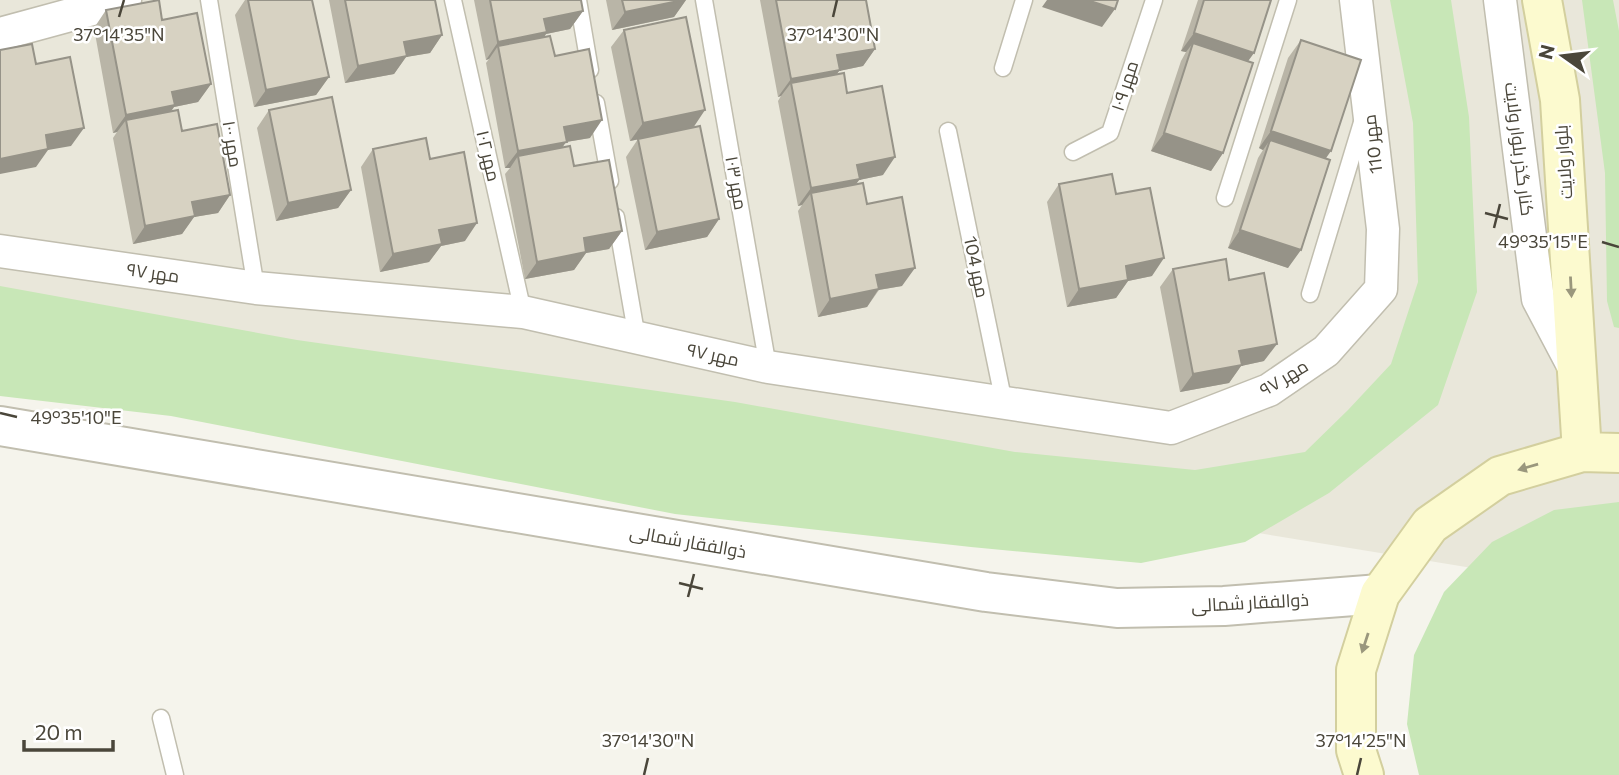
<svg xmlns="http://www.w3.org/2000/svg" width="1619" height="775" font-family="Commissioner,Cairo,sans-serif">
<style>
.residential{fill:#e9e7da}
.green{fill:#c8e7b7}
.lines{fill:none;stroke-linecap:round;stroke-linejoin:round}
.service-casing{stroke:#c1beaf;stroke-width:19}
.minor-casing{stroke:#c1beaf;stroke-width:35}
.tertiary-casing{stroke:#c1beaf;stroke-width:42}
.secondary-casing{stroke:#d3cf9e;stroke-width:42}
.service{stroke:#fff;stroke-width:16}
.minor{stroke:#fff;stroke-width:32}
.tertiary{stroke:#fff;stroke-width:38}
.secondary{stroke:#fcfacf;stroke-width:38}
.wall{fill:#b9b5a7}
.shaded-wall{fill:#969388}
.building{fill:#d7d2c2;stroke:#969388;stroke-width:2}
.oneway{fill:#9a977d}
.ticks{fill:none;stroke:#4a463a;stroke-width:2.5}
.labels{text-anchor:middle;stroke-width:5;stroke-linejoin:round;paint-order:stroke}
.street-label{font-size:18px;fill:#4a463a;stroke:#fff}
.ticks-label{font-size:18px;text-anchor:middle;fill:#4a463a;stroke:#fff;stroke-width:5;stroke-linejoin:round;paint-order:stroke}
</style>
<rect width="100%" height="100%" fill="#f5f4ec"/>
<path class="residential" d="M0 0H1619V592L0 327Z"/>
<path class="green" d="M1390 0H1451L1469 117 1477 292 1438 405 1329 493 1245 542 1141 563 971 547 675 514 171 416 0 396V286L297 340 735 402 1015 452 1195 470 1305 452 1348 410 1391 364 1418 282 1413 123Z
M1582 0H1613L1619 31V328L1614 327 1607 301 1605 173Z
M1619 502V775H1419L1407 724 1414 655 1444 592 1492 542 1554 510Z"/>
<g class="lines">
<defs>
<path id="service" d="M209 0 256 288
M453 0 523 312
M578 0 590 70
M704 0 768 367
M1003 68 1024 0
M596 103 610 181
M948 131 1004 403
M1073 152 1110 133 1154 0
M1225 198 1288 0
M616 217 637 338
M1310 294 1363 119
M161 718 175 775"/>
<path id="minor" d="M1500 0 1538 299 1575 369
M0 34 125 0
M0 251 256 288 523 312 768 367 1171 428 1269 390 1326 351 1381 289 1383 229 1356 0"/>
<path id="tertiary" d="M0 426 986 592 1117 608 1224 606 1380 594"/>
<path id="secondary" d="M1542 0 1560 100 1582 452
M1364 775 1356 750V670L1380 594 1430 525 1500 476 1582 452 1619 453"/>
</defs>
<use href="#service" class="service-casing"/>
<use href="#minor" class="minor-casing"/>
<use href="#tertiary" class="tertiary-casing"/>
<use href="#secondary" class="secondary-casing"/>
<use href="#service" class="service"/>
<use href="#minor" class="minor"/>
<use href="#tertiary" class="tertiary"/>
<use href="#secondary" class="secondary"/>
</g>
<path class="wall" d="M245 0H312L329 77 316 95 254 107 235 15Z
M329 0H435L442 35 430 53 406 57 394 74 345 83Z
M474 0H581L583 11 570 29 546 34 544 37 555 56 590 138 566 142 562 148 574 166 622 231 609 249 586 253 574 270 525 279 505 174 510 168H505L486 63 489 59 486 60Z
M606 0H686L674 17 612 30Z
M760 0H866L875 49 863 66 839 71 837 74 847 93 883 175 859 180 855 185 867 204 902 286 879 290 867 307 818 317 798 211 802 205 798 206 778 101 781 96 778 97Z
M1198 0H1271L1248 61 1223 153 1211 171 1151 151 1181 61 1186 52 1181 51Z
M106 10 162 20 211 84 198 102 174 107 170 112 182 131 230 195 218 213 194 217 182 234 133 244 113 138 117 132 113 133 94 28Z
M624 30 693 127 719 219 707 237 645 250 626 157 638 139 672 132 630 141 611 47Z
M1301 40 1326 159 1288 268 1228 248 1258 158 1263 150 1259 148 1288 58Z
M269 110 351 190 338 208 276 221 257 128Z
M373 149 430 159 465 241 441 246 429 262 380 272 361 167Z
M1059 184 1116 194 1152 276 1128 281 1116 298 1067 307 1047 202Z
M1173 269 1229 280 1264 361 1241 366 1229 383 1180 392 1160 287Z"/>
<path class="shaded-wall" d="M683 0H686L674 17 612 30 625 12Z
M1047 0H1087L1115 9 1102 27 1042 7Z
M583 11 570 29 546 34 535 50 498 46 489 59 486 60 498 42 544 19Z
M1194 33 1254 53 1241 71 1193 43 1186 52 1181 51Z
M442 35 430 53 406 57 394 74 345 83 358 66 404 42Z
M875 49 863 66 839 71 827 87 791 83 781 96 778 97 791 79 837 55Z
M329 77 316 95 254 107 266 90Z
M211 84 198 102 174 107 163 123 126 120 117 132 113 133 126 115 172 92Z
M705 110 693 128 630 141 643 123Z
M602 120 590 138 566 142 554 159 518 156 510 168H505L518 151 564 127Z
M84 128 71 146 48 150 36 167 0 174V159L46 135Z
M1271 131 1331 151 1319 168 1270 140 1263 150 1259 148Z
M1164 133 1223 153 1211 171 1151 151Z
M895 157 883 175 859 180 848 196 811 193 802 205 798 206 811 188 857 165Z
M351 190 338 208 276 221 288 203Z
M230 195 218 213 194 217 182 234 133 244 145 226 192 202Z
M719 219 707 237 645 250 657 232Z
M477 223 465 241 441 246 429 262 380 272 393 254 439 230Z
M1240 230 1301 250 1288 268 1228 248Z
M622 231 609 249 586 253 574 270 525 279 537 262 584 238Z
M1164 258 1152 276 1128 281 1116 298 1067 307 1079 289 1126 266Z
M915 268 902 286 878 290 867 307 818 317 830 299 876 275Z
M1277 344 1264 361 1241 366 1229 383 1180 392 1193 374 1239 351Z"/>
<path class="building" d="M159 0 162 20 197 13 211 84 172 92 175 105 126 115 106 10Z
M248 0H312L329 77 266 90Z
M345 0H435L442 35 404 42 407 56 358 66Z
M490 0H581L583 11 544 19 547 32 498 42Z
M622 0H683L625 12Z
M776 0H866L875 49 837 55 840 70 791 79Z
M1087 0H1118L1115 9Z
M1204 0H1271L1254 53 1194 33Z
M686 17 705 110 643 123 624 30Z
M550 36 555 56 589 49 602 120 564 127 567 142 518 151 498 46Z
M1301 40 1361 60 1331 151 1271 131Z
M1193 43 1253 63 1223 153 1164 133Z
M32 44 36 64 70 57 84 128 46 135 48 149 0 159V50Z
M844 73 847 93 882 86 895 157 857 165 860 179 811 188 791 83Z
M332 97 351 190 288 203 269 110Z
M178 110 182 131 217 124 230 195 192 202 195 216 145 226 126 120Z
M700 126 719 219 657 232 638 139Z
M426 138 430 159 464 152 477 223 439 230 442 244 393 254 373 149Z
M1270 140 1330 160 1301 250 1240 230Z
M570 146 574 166 609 160 622 231 584 238 586 252 537 262 518 156Z
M1112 174 1116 194 1150 188 1164 258 1126 266 1128 280 1079 289 1059 184Z
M863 183 867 204 902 197 915 268 876 275 879 289 830 299 811 193Z
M1226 259 1229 280 1264 273 1277 344 1239 351 1242 365 1193 374 1173 269Z"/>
<defs><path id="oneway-solid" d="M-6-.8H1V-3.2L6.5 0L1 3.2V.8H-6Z" transform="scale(1.75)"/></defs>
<g class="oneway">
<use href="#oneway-solid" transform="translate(1571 287) rotate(87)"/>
<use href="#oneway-solid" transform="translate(1528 467) rotate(164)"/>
<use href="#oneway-solid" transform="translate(1365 643) rotate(108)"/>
</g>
<path class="ticks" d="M119 17 124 0M833 17 837 0M1485 213 1508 219M1494 228 1500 204M1602 242 1619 247M0 413 17 417M679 583 703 589M688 597 694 574M644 775 648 758M1357 775 1361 758"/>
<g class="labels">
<g class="street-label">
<text transform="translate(1125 86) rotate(-72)" y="6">مهر ۱۰۹</text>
<text transform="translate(232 144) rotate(81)" y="6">مهر ۱۰۰</text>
<text transform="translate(1373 144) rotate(-97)" y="6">مهر 110</text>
<text transform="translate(1519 149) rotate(83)" y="6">کنار گذر بلوار ولایت</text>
<text transform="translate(488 156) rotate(77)" y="6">مهر ۱۰۲</text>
<text transform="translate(1564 162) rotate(-94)" y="6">بلوار ولایت</text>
<text transform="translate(736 183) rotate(80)" y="6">مهر ۱۰۳</text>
<text transform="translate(976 267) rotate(78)" y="6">مهر 104</text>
<text transform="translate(153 273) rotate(8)" y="6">مهر ۹۷</text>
<text transform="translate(713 355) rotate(12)" y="6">مهر ۹۷</text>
<text transform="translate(1284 378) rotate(-31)" y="6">مهر ۹۷</text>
<text transform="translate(688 542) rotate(10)" y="6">ذوالفقار شمالی</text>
<text transform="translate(1250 603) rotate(-3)" y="6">ذوالفقار شمالی</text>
</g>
</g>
<g class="ticks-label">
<text x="119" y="41">37°14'35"N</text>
<text x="833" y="41">37°14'30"N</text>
<text x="1543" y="248">49°35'15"E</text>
<text x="76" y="424">49°35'10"E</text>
<text x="648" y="747">37°14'30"N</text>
<text x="1361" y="747">37°14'25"N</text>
</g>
<g transform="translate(1563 56) rotate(284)" stroke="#ffffff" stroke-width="5" paint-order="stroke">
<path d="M0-5L12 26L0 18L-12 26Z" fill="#4a463a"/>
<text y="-10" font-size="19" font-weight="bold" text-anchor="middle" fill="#4a463a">N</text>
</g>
<path d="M24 740v10h89v-10" fill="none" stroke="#4a463a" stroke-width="3.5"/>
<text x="35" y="740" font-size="21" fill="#4a463a" stroke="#ffffff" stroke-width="5" paint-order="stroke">20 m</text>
</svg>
